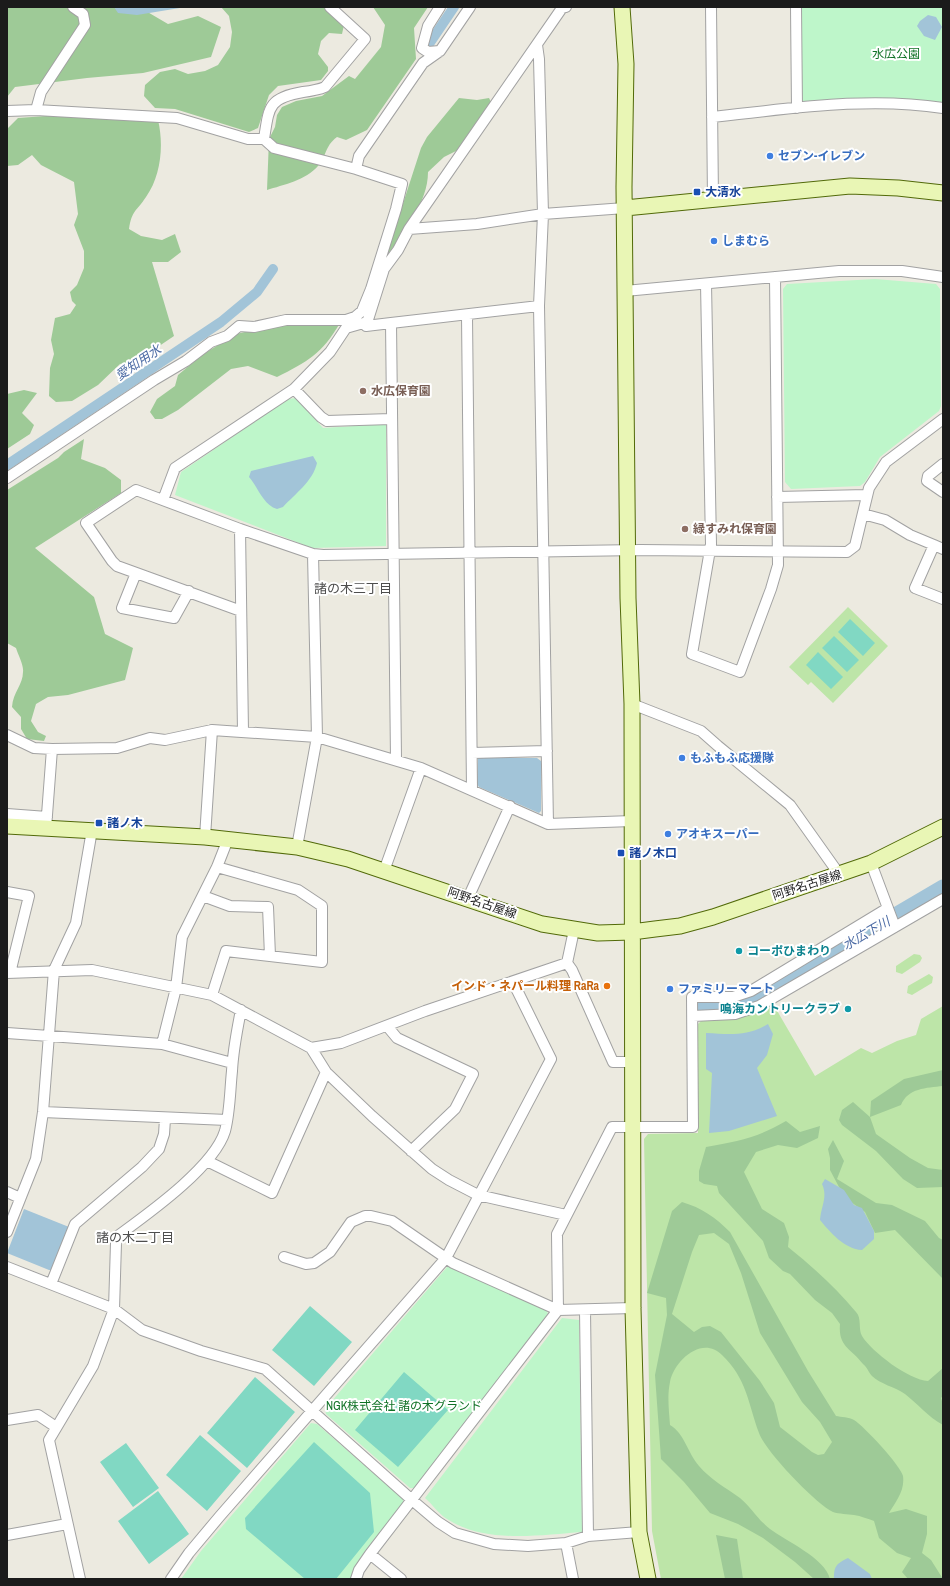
<svg xmlns="http://www.w3.org/2000/svg" width="950" height="1586" font-family="'Archivo Narrow','Noto Sans JP',sans-serif">
<style>
.grass{fill:#bde5a8}
.forest{fill:#9eca97;fill-rule:evenodd}
.park{fill:#bef6ca}
.pitch{fill:#81d8c3}
.water{fill:#a2c4d8}
.lines{fill:none;stroke-linecap:round;stroke-linejoin:round}
.canal{stroke:#a2c4d8;stroke-width:10}
.river{stroke:#a2c4d8;stroke-width:17}
.street-casing{stroke:#a2a2a2;stroke-width:12}
.secondary-casing{stroke:#526a09;stroke-width:17}
.street{stroke:#fff;stroke-width:10}
.secondary{stroke:#e9f6b5;stroke-width:15}
.shop-dot{fill:#3f7fe0;stroke:#fff;stroke-width:1.5}
.transit-dot{fill:#1a4fb4;stroke:#fff;stroke-width:1.5}
.education-dot{fill:#8d6e63;stroke:#fff;stroke-width:1.5}
.culture-dot{fill:#0f9aa8;stroke:#fff;stroke-width:1.5}
.food-dot{fill:#e8710a;stroke:#fff;stroke-width:1.5}
.labels{text-anchor:middle;stroke-width:4;stroke-linejoin:round;paint-order:stroke}
.park-label{font-size:12px;fill:#107226;stroke:#fff}
.shop-label{font-size:12px;font-weight:bold;fill:#366cbe;stroke:#fff;text-anchor:start}
.transit-label{font-size:12px;font-weight:bold;fill:#164399;stroke:#fff;text-anchor:start}
.education-label{font-size:12px;font-weight:bold;fill:#785e54;stroke:#fff;text-anchor:start}
.street-label{font-size:12px;fill:#1b1b1b;stroke:#fff}
.culture-label{font-size:12px;font-weight:bold;fill:#0d838f;stroke:#fff;text-anchor:start}
.food-label{font-size:12px;font-weight:bold;fill:#c56008;stroke:#fff;text-anchor:end}
.water-label{font-size:13px;font-style:italic;fill:#4d6ca5;stroke:#fff}
.neighbourhood-label{font-size:13px;fill:#4e4e4e;stroke:#fff}
</style>
<rect width="100%" height="100%" fill="#eceae0"/>
<path class="grass" d="M848 607 888 646 833 703 811 682 808 685 789 667Z
M914 954 920 955 922 958 920 962 902 974 896 972V966Z
M929 974 933 977 932 983 912 995 907 993 908 986Z
M772 1002 815 1076 861 1048 872 1053 897 1041 916 1035 921 1019 943 1006V1579H661L652 1531 644 1139 648 1134 698 1133 697 1025 701 1021 735 1018Z"/>
<path class="forest" d="M7 7H139L168 24 198 16 221 27 211 57 143 73 87 78 15 87 7 97Z
M221 7H323L344 25 342 34 329 33 321 41 318 54 328 67V71L321 80 278 86 269 95 258 128 249 132 175 109 155 108 144 96 145 85 160 72 175 69 188 74 205 71 218 65 230 47 232 32 229 16Z
M373 7H428L414 28 416 59 367 130 346 140 337 137C324 147 327 156 318 166 306 180 283 185 267 190L269 139 275 127 277 115 282 107 296 101 322 96 349 76 355 79 381 47 385 25Z
M459 98 477 100 489 98 492 104 462 148 444 157 428 172C428 204 402 233 385 259L421 148 427 137Z
M60 115 158 120C164 145 161 176 146 197 136 212 132 210 129 229L141 236 162 240 175 234 181 252 168 262H152L174 336 137 361 120 364 98 385 72 401 56 402 49 396 50 368 54 354 51 340 55 318 70 314 76 305 72 301 70 292 77 285 84 268V251L74 225 78 214 74 182 41 165 32 155 18 165 7 166V129L18 118Z
M340 323C322 354 307 362 277 377L248 366 231 369 178 410 162 419H155L150 412 157 399 175 386 178 375 202 355 236 334 281 324Z
M24 390 37 393 22 413 34 425 30 434 7 449V394Z
M84 439 81 459 105 468 121 480V493L35 548 94 597 105 634 133 648 125 680 68 695 48 697 36 704 31 721 38 732 46 736 44 741 27 739 21 729V717L12 707C13 692 23 685 23 672 24 665 18 655 16 648L7 643V490L58 458 64 452Z
M943 1070V1086C926 1088 908 1088 901 1105L870 1117 876 1134 910 1158 928 1168 943 1170V1187L917 1188 903 1179 876 1151 842 1125 839 1120 842 1110 853 1102 870 1117 871 1101 904 1079Z
M786 1121 800 1132 820 1126 818 1138 797 1148 778 1145 756 1152 744 1172 762 1209 784 1223 789 1237 788 1247C813 1267 836 1288 856 1312 862 1318 858 1329 862 1336 872 1352 909 1380 928 1381L943 1368V1396L941 1398 943 1404V1425C928 1417 918 1404 905 1394 895 1387 880 1384 872 1376 869 1373 867 1367 863 1364 851 1348 838 1347 840 1324L832 1313 815 1300 790 1274 783 1271 769 1258 763 1241 719 1193 717 1186 704 1184 699 1181V1171L706 1147C738 1141 757 1138 786 1121Z
M833 1140 844 1161 837 1179 876 1203 892 1205 925 1221 939 1238 943 1240V1279L895 1230 875 1233 865 1212 851 1202 839 1187 830 1170V1158L828 1149Z
M682 1202C702 1208 715 1217 730 1232L808 1371 836 1416C841 1417 849 1417 854 1420 864 1426 901 1466 903 1476 905 1491 896 1501 889 1513L906 1509 927 1516V1534L922 1553 931 1560 943 1579H908L902 1572 911 1558 897 1553 879 1538 874 1521C868 1519 861 1516 854 1515 848 1514 839 1514 833 1512 816 1504 765 1451 759 1433 748 1403 747 1379 722 1355 702 1335 674 1361 670 1382 667 1396 669 1411 670 1425 685 1434 687 1452 699 1466 710 1479 726 1488 740 1498 751 1507 758 1520 770 1529 786 1541 825 1558 830 1579H814L795 1562 763 1538 738 1524 710 1513 684 1482 661 1459 655 1375 667 1315 666 1298 647 1293 672 1211ZM714 1233 729 1244 741 1273 760 1333 802 1402 820 1422 832 1442 824 1454 818 1455 812 1452 780 1427 774 1403 760 1381 721 1332 710 1326 702 1327 694 1332 672 1314 692 1252 699 1235Z
M716 1535 737 1539 743 1579H725Z"/>
<path class="park" d="M799 7H943V104H803L801 101Z
M875 279 936 284 940 289 941 406 939 411 880 457 865 482 860 486 791 489 785 482 783 289 787 284Z
M296 398 323 428 386 424V546L312 548 175 495 181 472 288 399Z
M453 1266 546 1308 548 1314 415 1488H410L326 1414 325 1409 447 1267Z
M562 1318 579 1320 582 1532C540 1535 485 1544 447 1519 439 1514 432 1504 425 1498Z
M311 1423 317 1424 403 1499V1505L355 1568 351 1579H181L201 1551Z"/>
<path class="pitch" d="M850 619 875 643 863 656 838 632Z
M834 636 859 660 847 672 822 648Z
M818 652 843 677 831 689 806 665Z
M310 1306 352 1342 314 1386 272 1350Z
M404 1372 448 1410 398 1467 355 1430Z
M255 1377 295 1412 247 1468 207 1433Z
M200 1435 241 1471 207 1511 166 1475Z
M314 1442 370 1493 374 1532 336 1579H305L246 1529 245 1518Z
M126 1443 159 1488 133 1507 100 1462Z
M158 1491 189 1534 149 1564 118 1521Z"/>
<path class="water" d="M114 7H186L137 15 118 13Z
M928 15 936 17 942 27 935 40 924 36 917 26 920 21Z
M313 456 317 463C313 481 295 494 283 507L277 509C263 505 258 487 249 477L251 471Z
M478 758H537L541 761V811L539 813 479 787 477 784Z
M768 1024 773 1034 767 1055 757 1068 777 1116 729 1131 709 1133 712 1073 706 1069V1033C729 1034 746 1037 768 1024Z
M825 1179 844 1190 854 1205 862 1208 874 1231V1239L862 1250C844 1249 830 1232 820 1220 821 1206 828 1197 822 1184Z
M24 1209 69 1227 52 1270H49L7 1253Z
M848 1558 870 1574 872 1579H834C834 1566 836 1564 848 1558Z"/>
<g class="lines">
<path class="canal" d="M429 44 454 7
M7 465 221 322 257 292 273 269"/>
<path class="river" d="M701 1007 736 1006 756 998 943 888"/>
<defs>
<path id="street" d="M711 7 713 200
M796 7 797 108
M537 45 539 59 543 214 539 306 548 824
M440 51 428 52 422 48 428 26 440 7
M36 110 41 92 85 25 83 14 73 7
M7 111 36 110 177 118 248 139H264L274 148 356 169 402 184 396 209 371 289 362 311 355 317 346 320H286L254 327 239 326 227 336 211 342 186 361 154 380 7 478
M712 117C789 109 866 96 943 108
M264 139C269 107 268 98 303 92 311 91 318 90 325 87L365 39 330 7
M356 169 359 156 423 63 440 51 470 7
M409 229 477 224 543 214 625 208
M706 284 711 544 692 654 740 672 771 589 778 565 775 277
M625 291 839 271H902L943 277
M467 316 472 790
M391 323 366 326 384 269 398 250 409 229 562 8 566 7
M294 389 330 352 346 328 367 322
M943 464 928 476 927 481 943 492
M777 497 867 495
M163 500 175 468 294 389 321 417 327 421 391 419
M863 514 885 520 910 535 934 545 915 588 943 599
M240 529 136 490 86 523 112 561 117 566 241 611
M934 545 943 549
M136 573 122 608 174 618 189 591
M632 704 701 731 718 746 790 805 839 874
M243 732 240 529 313 554 323 555 640 550 847 552 855 546 869 488 886 462 943 419
M7 735 34 748 52 749 117 748 150 738 165 740 212 730 317 737 421 768 548 824 632 821
M472 753 547 751
M396 759 391 323 539 306
M7 814 47 817
M46 828 52 749
M205 837 212 730
M297 847 317 737 313 554
M871 863 895 927
M384 871 421 768
M7 892 29 896 10 973
M203 896 230 906 268 907 270 956
M468 898 510 806
M574 930 567 963 572 970 613 1062H633
M7 973 92 970 212 995 311 1048 326 1072 372 1116 432 1169 449 1180 478 1195 566 1215
M212 995 226 951 322 962V906L298 890 217 867
M693 1016 735 1014 759 1006 943 899
M387 1026 397 1038 473 1074 455 1109 411 1151
M7 1033 162 1044 232 1063
M162 1044 176 988 182 937 217 867 228 839
M311 1048 341 1043 425 1011 567 963
M43 1112 227 1120
M207 1161 272 1193 326 1072
M7 1192 20 1198
M7 1232 36 1159 43 1112 54 970 76 923 92 830
M284 1257 306 1264 314 1263 330 1252 351 1222 365 1216H371L392 1221 453 1263 558 1310 633 1308
M7 1267 114 1309 142 1330 201 1351 265 1369 412 1500 438 1522 455 1533 494 1544 528 1546 566 1543 588 1536 639 1532
M51 1284 75 1224 142 1167 159 1149 164 1134 165 1119
M585 1310 588 1536
M7 1420 38 1415 56 1427
M7 1535 67 1524
M566 1543 573 1579
M370 1554 401 1579
M80 1579 49 1440 93 1366 114 1309 116 1243 119 1235C149 1213 214 1167 225 1131 230 1112 230 1090 232 1071 233 1050 237 1030 241 1010
M171 1579 189 1553 220 1516 446 1258 551 1059 513 982
M356 1579 359 1570 370 1554 558 1310 557 1234 612 1127H693L692 997H733L751 991 888 908"/>
<path id="secondary" d="M622 7 626 64 624 187 628 598 632 704 633 1308 639 1532 648 1579
M625 208 850 186 898 188 943 193
M7 826 205 837 297 847 348 859 542 924 598 933 632 932 655 929 680 926 713 917 871 863 943 827"/>
</defs>
<use href="#street" class="street-casing"/>
<use href="#secondary" class="secondary-casing"/>
<use href="#street" class="street"/>
<use href="#secondary" class="secondary"/>
</g>
<g class="shop-dot">
<circle cx="770" cy="156" r="4"/>
<circle cx="714" cy="241" r="4"/>
<circle cx="682" cy="758" r="4"/>
<circle cx="668" cy="834" r="4"/>
<circle cx="670" cy="989" r="4"/>
</g>
<g class="transit-dot">
<rect x="693" y="188" width="8" height="8" rx="2"/>
<rect x="95" y="819" width="8" height="8" rx="2"/>
<rect x="617" y="849" width="8" height="8" rx="2"/>
</g>
<g class="education-dot">
<circle cx="363" cy="391" r="4"/>
<circle cx="685" cy="529" r="4"/>
</g>
<g class="culture-dot">
<circle cx="739" cy="951" r="4"/>
<circle cx="848" cy="1009" r="4"/>
</g>
<circle class="food-dot" cx="607" cy="986" r="4"/>
<g class="labels">
<g class="park-label">
<text x="896" y="58">水広公園</text>
<text x="404" y="1410">NGK株式会社 諸の木グランド</text>
</g>
<g class="shop-label">
<text x="778" y="160">セブン-イレブン</text>
<text x="722" y="245">しまむら</text>
<text x="690" y="762">もふもふ応援隊</text>
<text x="676" y="838">アオキスーパー</text>
<text x="678" y="993">ファミリーマート</text>
</g>
<g class="transit-label">
<text x="705" y="196">大清水</text>
<text x="107" y="827">諸ノ木</text>
<text x="629" y="857">諸ノ木口</text>
</g>
<g class="education-label">
<text x="371" y="395">水広保育園</text>
<text x="693" y="533">緑すみれ保育園</text>
</g>
<g class="street-label">
<text transform="translate(807 885) rotate(-18)" y="4">阿野名古屋線</text>
<text transform="translate(482 903) rotate(19)" y="4">阿野名古屋線</text>
</g>
<g class="culture-label">
<text x="747" y="955">コーポひまわり</text>
<text x="840" y="1013" text-anchor="end">鳴海カントリークラブ</text>
</g>
<g class="food-label">
<text x="599" y="990">インド・ネパール料理 RaRa</text>
</g>
<g class="water-label">
<text transform="translate(138 362) rotate(-34)" y="5">愛知用水</text>
<text transform="translate(866 933) rotate(-30)" y="5">水広下川</text>
</g>
<g class="neighbourhood-label">
<text x="353" y="593">諸の木三丁目</text>
<text x="135" y="1242">諸の木二丁目</text>
</g>
</g>
<rect width="950" height="1586" fill="none" stroke="#1b1b1b" stroke-width="16"/>
</svg>
